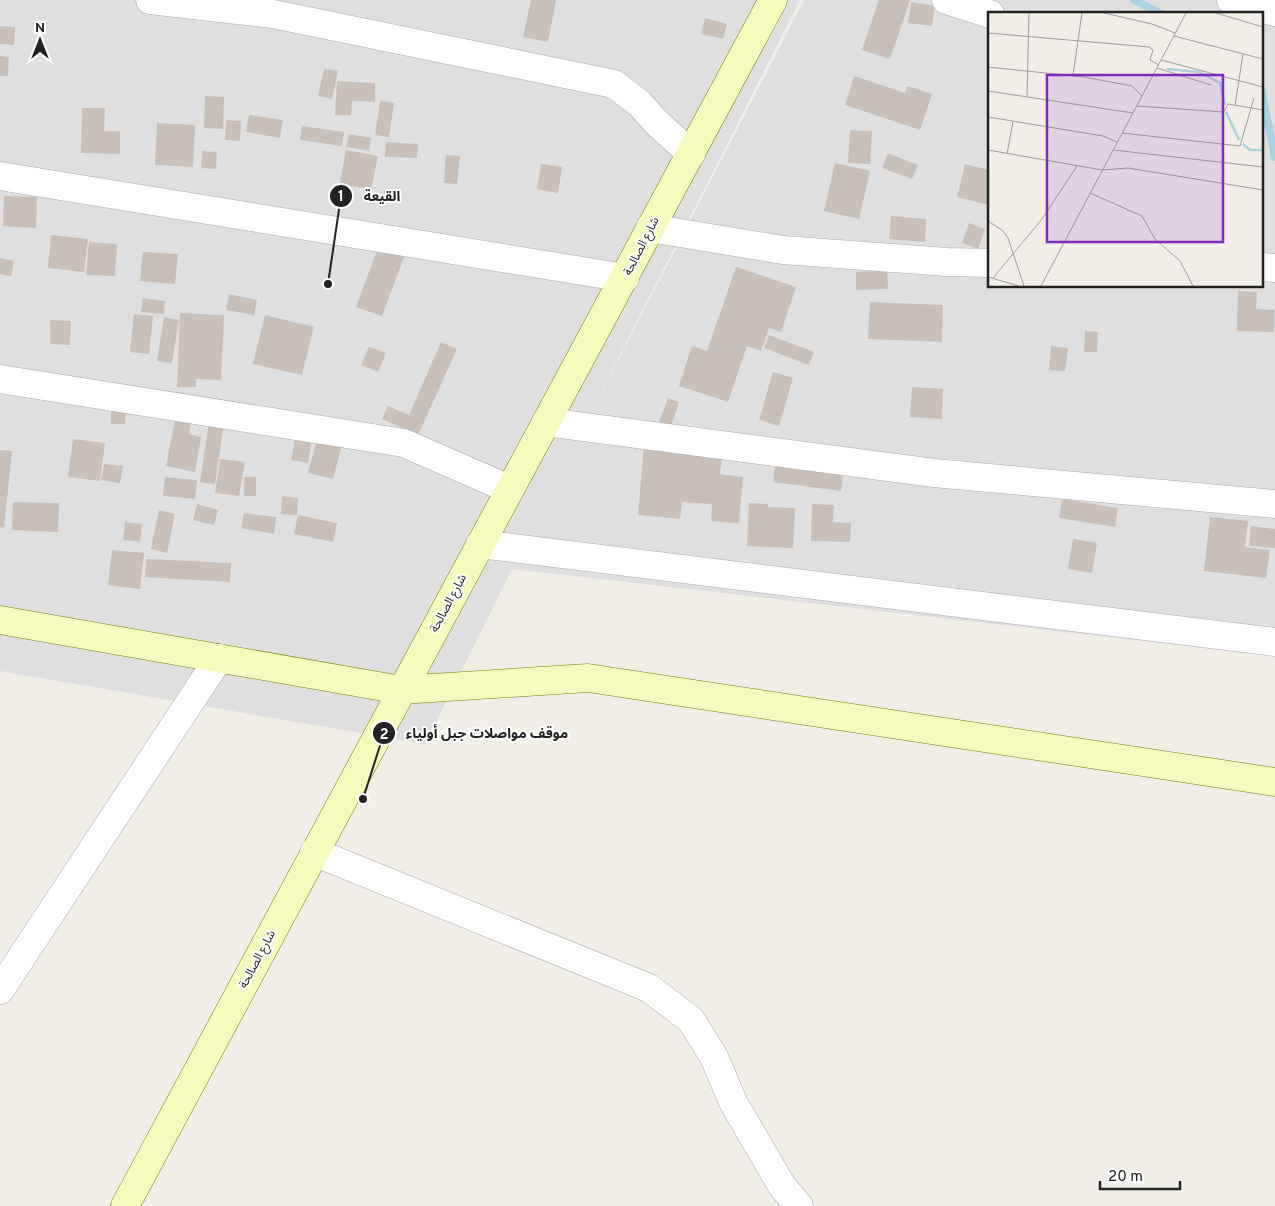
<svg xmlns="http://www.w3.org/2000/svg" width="1275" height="1206" font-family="Overpass,'Noto Sans Arabic',sans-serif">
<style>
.residential{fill:#e0dfdf;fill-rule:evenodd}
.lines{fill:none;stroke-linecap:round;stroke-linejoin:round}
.stream{stroke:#aad3df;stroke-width:8}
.building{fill:#c7bfb8}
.street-casing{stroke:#a9a9a9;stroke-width:29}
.secondary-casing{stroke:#707d05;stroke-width:29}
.street{stroke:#fff;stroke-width:28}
.secondary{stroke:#f7fabf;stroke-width:28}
.labels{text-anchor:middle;stroke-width:4;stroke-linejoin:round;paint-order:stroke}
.street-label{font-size:12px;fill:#222;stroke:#fff}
.inset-river{fill:none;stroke:#aad3df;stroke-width:2.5}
.inset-road{fill:none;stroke:#9f9d99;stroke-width:1}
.view{fill:#7b2cbf;fill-opacity:0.15;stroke:#7b2cbf;stroke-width:2.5}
.inset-edge{fill:none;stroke:#222;stroke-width:2.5}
.leader{fill:none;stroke:#222;stroke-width:2}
.callout-dot{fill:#222;stroke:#fff;stroke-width:2}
.mark-label{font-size:15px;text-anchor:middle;font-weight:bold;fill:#fff}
.callout-label{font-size:14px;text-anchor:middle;font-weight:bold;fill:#222;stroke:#fff;stroke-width:4;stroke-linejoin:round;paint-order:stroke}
</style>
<rect width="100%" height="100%" fill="#f2efe9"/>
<path class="residential" d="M0 0H800L576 442 804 0H1275V656L512 569 425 744 0 671ZM989 14H1261V286H989Z"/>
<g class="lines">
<path class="stream" d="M1134 0 1162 14
M1261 89 1275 157"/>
</g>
<path class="building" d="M531 0H556L548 42 523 37Z
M879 0H910L890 59 862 50Z
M911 2 935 6 932 26 908 23Z
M705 18 727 24 723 39 701 34Z
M0 26 15 27 14 45 0 44Z
M0 56 9 57 8 76H0Z
M324 69 338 71 332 99 318 96Z
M854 76 905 93 907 86 932 94 920 130 845 105Z
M337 81 375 83V102L352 101 351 115H335Z
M205 96 224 97 223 129 204 128Z
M380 101 394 103 389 137 375 135Z
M82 108H105L104 131H120V154L81 153Z
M249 115 283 120 280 138 246 132Z
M226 120 241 121 240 141 225 140Z
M157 123 195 125 193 167 155 165Z
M302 126 344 132 342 146 300 140Z
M850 130 872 131 870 164 848 163Z
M349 134 371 138 369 151 346 147Z
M386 142 418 144 417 158 385 157Z
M346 150 378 156 371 190 340 183Z
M202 151 217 152 216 169 201 168Z
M888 153 918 165 912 179 882 168Z
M446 155 460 156 457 184 444 183Z
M835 163 870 171 859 219 824 211Z
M541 164 562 167 558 193 537 189Z
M965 164 989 170V205L957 197Z
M4 196 37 197 36 228 3 226Z
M891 216 926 219 925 242 889 239Z
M969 223 985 229 978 249 962 243Z
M51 235 88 239 84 272 48 268Z
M89 242 117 244 115 276 86 275Z
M378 248 404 257 382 316 356 307Z
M143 252 178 254 175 284 140 281Z
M0 258 14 261 11 276 0 274Z
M736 267 796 287 781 332 769 328 761 351 747 346 728 402 679 386 692 346 707 351Z
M887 271 888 289 856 290V272Z
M1238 291 1257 292 1256 309 1274 310V332L1237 331Z
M229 294 257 300 254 315 226 310Z
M143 298 165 301 164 314 141 312Z
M870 302 943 305 942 342 868 339Z
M180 313 224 315 221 380 196 379V387H177Z
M134 314 153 316 149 354 130 352Z
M265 315 314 327 302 375 253 364Z
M164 317 179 320 172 363 157 361Z
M50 320 71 321 70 345 50 344Z
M1085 331 1098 332 1097 352H1084Z
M769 335 814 352 809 365 764 348Z
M441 342 457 349 418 435 382 419 388 406 409 415Z
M1051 346 1068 348 1065 371 1049 370Z
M369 347 386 353 378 372 361 365Z
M773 372 793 378 779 426 759 420Z
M912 387 943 389 942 419 910 417Z
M668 398 679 402 671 426 659 422Z
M111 404 126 405 125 424H111Z
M176 415 192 419 189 434 201 437 195 472 166 466Z
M209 422 224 424 215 484 200 482Z
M296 435 312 438 308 463 291 460Z
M73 439 105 443 100 481 68 477Z
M317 439 342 445 333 479 308 473Z
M644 445 723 452 720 474 743 477 739 523 711 521 712 504 682 502 680 519 638 515Z
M0 450 12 451 4 528 0 527Z
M220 459 245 462 239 496 215 493Z
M775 463 843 472 841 491 773 482Z
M104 464 123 466 120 483 101 480Z
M165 477 197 480 195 499 163 496Z
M244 477H256V496H244Z
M282 496 298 498 297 515 281 514Z
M1062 499 1118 508 1115 527 1059 518Z
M13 502 59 503 58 532 12 530Z
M749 503 768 504V507L795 508 793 548 747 546Z
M197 504 218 510 214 525 193 520Z
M812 504 834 505 833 522 851 523 850 542 811 541Z
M159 510 175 514 167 553 151 549Z
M244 513 276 517 274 534 241 528Z
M298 515 337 523 333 542 294 534Z
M1210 517 1248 521 1245 547 1270 550 1266 578 1204 571Z
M125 522 142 524 140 542 123 540Z
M1251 526 1275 529V548L1249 546Z
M1073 539 1097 543 1092 573 1068 569Z
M112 550 144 553 140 589 108 585Z
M146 559 231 563 230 582 145 577Z"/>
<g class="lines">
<defs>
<path id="street" d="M150 0 273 14 614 84 639 103 657 123 691 154
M946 0 990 14
M1231 0 1275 12
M0 176 625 278
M650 228 783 250 947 262 989 263
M1261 267 1275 268
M0 379 404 443 509 489
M546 422 934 473 1275 504
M480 544 1275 642
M314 852 649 988 691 1020 714 1057 733 1102 782 1186 799 1206
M0 990 219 658"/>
<path id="secondary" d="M0 620 401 690 588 678 1275 782
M125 1206 773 0"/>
</defs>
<use href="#street" class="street-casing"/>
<use href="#secondary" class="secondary-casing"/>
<use href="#street" class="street"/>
<use href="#secondary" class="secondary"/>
</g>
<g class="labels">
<g class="street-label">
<text transform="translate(641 246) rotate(-63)" y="4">شارع الصالحة</text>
<text transform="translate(448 603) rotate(-62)" y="4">شارع الصالحة</text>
<text transform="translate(257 959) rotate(-62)" y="4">شارع الصالحة</text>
</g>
</g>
<g transform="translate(988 12)">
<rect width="275" height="275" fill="#f2efe9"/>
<path class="inset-river" d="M179 57 211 60 232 71 237 93M238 100 251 128M255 132 262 138H275"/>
<path class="inset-road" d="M116 1 164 12 187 21M228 1 275 15M0 21 161 35 165 38 162 48 171 53M186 24 275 47M173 48 275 75M0 55 96 65 144 74 154 84M169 56 223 73M85 63 94 1M0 79 145 101M39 84 41 1M247 93 255 42M149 94 236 100 240 92 275 98M0 105 115 124 129 130M134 121 252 134 266 86M0 138 114 158 140 156 275 178M125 138 275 155M19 142 25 110M102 181 154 204 167 227 192 249 205 274M0 209 14 218 20 226 36 274M0 265 31 274M5 266 54 207 89 154M53 274 198 1"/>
<path class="view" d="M59 63H235V230H59Z"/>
<rect width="275" height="275" class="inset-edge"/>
</g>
<path class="leader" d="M328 284L341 196M363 799L384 733"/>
<g class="callout-dot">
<circle cx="328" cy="284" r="5"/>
<circle cx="363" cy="799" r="5"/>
<circle cx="341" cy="196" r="12"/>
<circle cx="384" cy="733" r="12"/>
</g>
<g class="mark-label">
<text x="341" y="201">1</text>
<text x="384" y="739">2</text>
</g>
<g class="callout-label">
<text x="382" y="201">القيعة</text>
<text x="487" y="738">موقف مواصلات جبل أولياء</text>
</g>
<g transform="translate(40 40)" stroke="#ffffff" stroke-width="4" paint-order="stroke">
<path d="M0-4L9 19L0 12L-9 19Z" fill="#222222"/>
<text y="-8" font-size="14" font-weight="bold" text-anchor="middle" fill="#222222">N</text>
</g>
<path d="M1100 1181v8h80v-8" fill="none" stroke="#222222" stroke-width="2.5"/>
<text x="1108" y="1181" font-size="15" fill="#222222" stroke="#ffffff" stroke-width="4" paint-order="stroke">20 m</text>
</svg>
